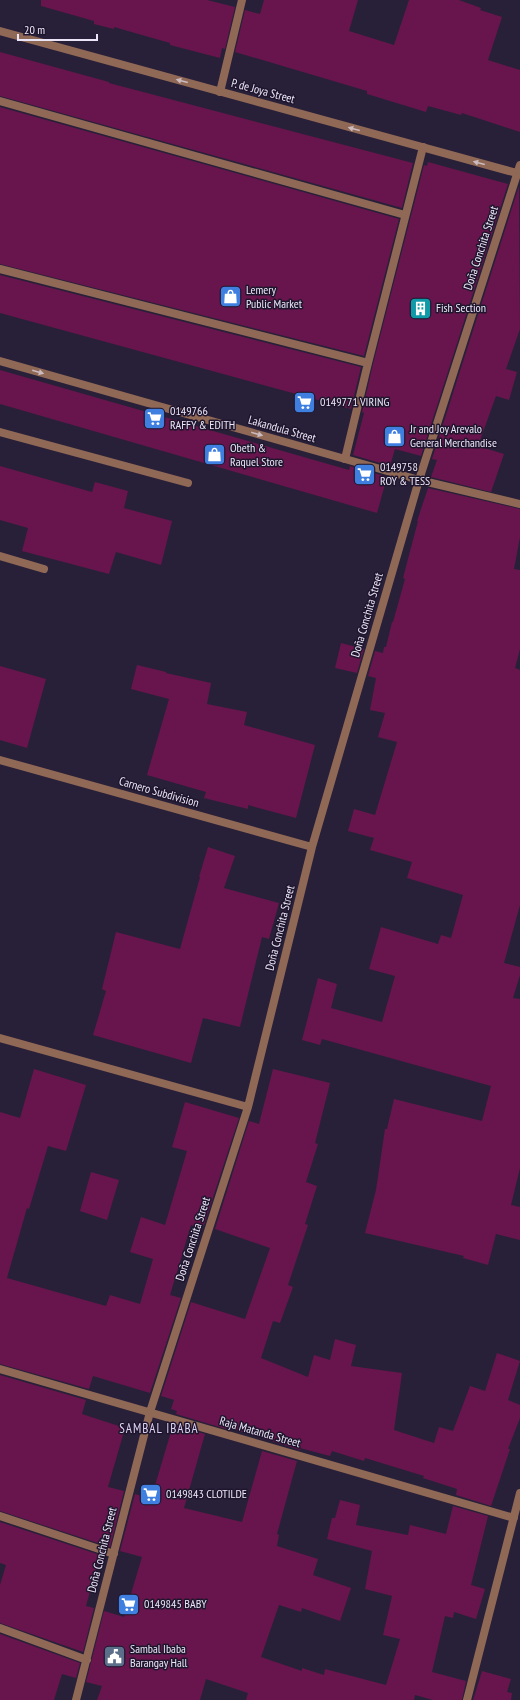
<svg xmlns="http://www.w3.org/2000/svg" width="520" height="1700" font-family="'PT Sans Narrow',sans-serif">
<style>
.building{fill:#67154c}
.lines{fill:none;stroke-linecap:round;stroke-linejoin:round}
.lane{stroke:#906856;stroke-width:8}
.street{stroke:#906856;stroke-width:8}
.oneway{fill:#cbbabf}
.labels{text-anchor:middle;stroke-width:3;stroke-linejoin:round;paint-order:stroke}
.street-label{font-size:12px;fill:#ebe6f7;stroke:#1f162e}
.poi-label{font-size:12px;fill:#ebe6f7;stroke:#1f162e;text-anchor:start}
.neighbourhood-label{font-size:13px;letter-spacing:1px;fill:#ddd3f5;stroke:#1f162e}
</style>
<rect width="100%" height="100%" fill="#282039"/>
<path class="building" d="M41 0H207L235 7 225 49 222 48 220 58 170 45V43L114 27V29L94 24V21L41 6Z
M264 0H358L349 31 394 45 409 0H459L481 8 480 10 502 17 488 60 520 70V132L462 113 461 115 428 106 426 112 367 94V91L235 52 245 10 260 14Z
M0 52 109 82V83L413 163 402 208 0 96Z
M0 107 399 219 364 356 0 264Z
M428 162 508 184 421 456 395 449 390 466 353 455 364 413 362 412 373 364 424 165 427 166Z
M519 186 520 329 506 369 517 372 509 400 496 396 478 446 504 454 491 492 431 477 437 460 432 459Z
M0 275 361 367 351 409 0 313Z
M0 370 349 470 350 466 387 477 377 513 0 404Z
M0 466 92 492 95 482 128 491 124 508 172 521 161 565 116 552 109 574 22 551 28 528 0 520Z
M428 488 520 509V537L514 569 520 570V649L515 668 520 670V905L504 963 520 967V975L513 998 520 999V1168L511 1205 520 1207V1240L496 1234 488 1265 463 1258 464 1256 365 1233 376 1190 385 1129H387L394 1099 482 1121 491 1086 322 1039 320 1045 302 1040 318 978 337 984 331 1008 382 1022 395 976 369 969 381 927 438 944 441 935 451 938 463 895 407 878 412 862 370 850 374 838 348 831 354 809 375 815 397 742 378 737 385 713 370 710 376 678 368 676 375 651 383 653 384 647H386L392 622H393L405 579 403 578 418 521H417Z
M341 643 364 649 357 673 335 668Z
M137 665 166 672V673L211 683 207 704 247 712 244 725 315 745 296 818 248 805V809L204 798 206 792 147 775 169 699 131 689Z
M0 666 46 679 27 748 0 740Z
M208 847 235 856 224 888 279 903 269 939 262 937 240 1027 203 1018 191 1063 93 1035 106 991 102 989 116 932 180 949 200 877H199Z
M34 1069 86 1085 66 1151 48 1146 29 1209 27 1208 7 1278 106 1306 110 1295 140 1304 153 1259 130 1252 141 1217 165 1225 187 1151 172 1147 185 1102 239 1118 204 1225 198 1223 197 1227 191 1225 170 1295 181 1298 150 1393 93 1376 89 1389 0 1364V1112L20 1118Z
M273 1069 330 1083 315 1143 318 1144 306 1182 317 1186 305 1224 308 1225 288 1285 293 1287 280 1323 273 1321 261 1358 308 1377 314 1355 330 1360 335 1339 356 1345 351 1366 402 1373 394 1430 434 1443 439 1427 453 1431 470 1386 485 1391 497 1353 520 1361 508 1400 520 1405V1418L508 1449H510L491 1506 456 1495 457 1489 423 1478 424 1476 365 1458 364 1461 332 1451 330 1456 300 1448V1450L227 1427 226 1429 176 1414 177 1411 171 1409 174 1400 161 1396 191 1302 245 1319 270 1248 215 1229 249 1121 259 1124Z
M91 1172 119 1180 107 1220 80 1211Z
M0 1375 86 1400 82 1414 125 1428 108 1487 124 1491 110 1547 0 1511Z
M173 1425 205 1434 184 1508 242 1522 262 1451 297 1461 277 1534 279 1535 277 1546 318 1559 313 1575 351 1588 340 1621 302 1608 301 1612 279 1605 261 1657 302 1671V1668L324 1675 325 1669 386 1685 400 1639 383 1635 392 1596 365 1589 372 1551 327 1539 332 1518H335L340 1500 360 1505 356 1525 408 1535 410 1525 446 1534 453 1506 488 1516 471 1585 485 1589 476 1619 454 1612 453 1618 445 1616 432 1672 466 1681 462 1700H433L415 1695 414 1700H246L248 1693 206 1679 200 1700H97L102 1686 86 1682 104 1611 124 1617 142 1557 120 1551 135 1494 151 1499Z
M0 1522 100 1555 86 1606 94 1608 83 1652 0 1623V1585L6 1565 0 1563Z
M0 1634 80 1663 76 1678 62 1674 54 1700H0Z
M482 1671 511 1679 507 1692 512 1693 511 1700H473Z"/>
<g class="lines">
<path class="lane" d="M220 92 242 0
M0 101 405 215
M0 269 368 363
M345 459 368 363 423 147"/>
<path class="street" d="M0 31 520 174
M0 361 419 480 520 504
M0 432 188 483
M0 556 44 569
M0 760 312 847
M0 1038 248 1107
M0 1369 514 1518
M0 1516 114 1554
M0 1628 87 1660
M76 1700 150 1412 248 1107 312 847 419 480 520 165
M467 1700 520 1493"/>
</g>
<defs><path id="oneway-solid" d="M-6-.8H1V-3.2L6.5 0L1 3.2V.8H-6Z"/></defs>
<g class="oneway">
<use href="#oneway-solid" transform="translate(182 81) rotate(-165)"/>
<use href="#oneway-solid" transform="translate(354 129) rotate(-165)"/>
<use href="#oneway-solid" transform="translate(479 163) rotate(-165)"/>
<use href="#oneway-solid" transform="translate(38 372) rotate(16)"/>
<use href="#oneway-solid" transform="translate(257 434) rotate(16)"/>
</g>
<defs>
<symbol id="shop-square" viewBox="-11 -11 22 22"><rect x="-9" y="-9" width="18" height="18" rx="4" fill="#3f7fe0" stroke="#1f162e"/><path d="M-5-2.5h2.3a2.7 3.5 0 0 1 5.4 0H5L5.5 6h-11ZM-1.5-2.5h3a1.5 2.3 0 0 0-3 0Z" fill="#fff"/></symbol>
<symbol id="building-square" viewBox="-11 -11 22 22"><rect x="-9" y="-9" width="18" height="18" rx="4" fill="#0f9aa8" stroke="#1f162e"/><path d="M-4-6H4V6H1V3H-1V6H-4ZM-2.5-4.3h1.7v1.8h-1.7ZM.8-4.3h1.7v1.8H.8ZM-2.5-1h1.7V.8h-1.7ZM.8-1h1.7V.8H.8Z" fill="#fff"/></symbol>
<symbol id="supermarket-square" viewBox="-11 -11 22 22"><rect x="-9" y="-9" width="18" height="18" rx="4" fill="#3f7fe0" stroke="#1f162e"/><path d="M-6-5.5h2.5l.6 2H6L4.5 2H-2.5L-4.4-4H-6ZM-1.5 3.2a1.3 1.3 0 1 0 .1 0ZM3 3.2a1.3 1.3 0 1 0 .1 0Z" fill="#fff"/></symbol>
<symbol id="civic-square" viewBox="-11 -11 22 22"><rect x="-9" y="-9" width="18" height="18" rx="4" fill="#5c6f8a" stroke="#1f162e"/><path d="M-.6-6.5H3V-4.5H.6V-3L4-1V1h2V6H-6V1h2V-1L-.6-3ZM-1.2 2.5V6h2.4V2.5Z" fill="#fff"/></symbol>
</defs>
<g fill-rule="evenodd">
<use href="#shop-square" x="218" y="284" width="25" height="25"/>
<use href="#building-square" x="408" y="296" width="25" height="25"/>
<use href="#supermarket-square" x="292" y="390" width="25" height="25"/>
<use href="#supermarket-square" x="142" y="406" width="25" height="25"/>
<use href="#shop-square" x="382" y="424" width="25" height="25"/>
<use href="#shop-square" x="202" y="442" width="25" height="25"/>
<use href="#supermarket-square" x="352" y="462" width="25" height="25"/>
<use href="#supermarket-square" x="138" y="1482" width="25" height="25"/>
<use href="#supermarket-square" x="116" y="1592" width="25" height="25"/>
<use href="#civic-square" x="102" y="1644" width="25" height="25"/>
</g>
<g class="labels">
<g class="street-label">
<text transform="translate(263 91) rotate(15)" y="4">P. de Joya Street</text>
<text transform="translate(481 248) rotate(-72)" y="4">Doña Conchita Street</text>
<text transform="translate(282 429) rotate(16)" y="4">Lakandula Street</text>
<text transform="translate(367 615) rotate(-74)" y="4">Doña Conchita Street</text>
<text transform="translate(159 792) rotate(16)" y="4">Carnero Subdivision</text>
<text transform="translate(280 928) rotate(-76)" y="4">Doña Conchita Street</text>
<text transform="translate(193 1239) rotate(-72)" y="4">Doña Conchita Street</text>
<text transform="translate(260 1432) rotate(16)" y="4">Raja Matanda Street</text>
<text transform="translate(102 1550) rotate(-76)" y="4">Doña Conchita Street</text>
</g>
<g class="poi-label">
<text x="246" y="294">Lemery<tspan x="246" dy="14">Public Market</tspan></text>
<text x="436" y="312">Fish Section</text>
<text x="320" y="406">0149771 VIRING</text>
<text x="170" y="415">0149766<tspan x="170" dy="14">RAFFY &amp; EDITH</tspan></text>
<text x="410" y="433">Jr and Joy Arevalo<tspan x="410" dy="14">General Merchandise</tspan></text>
<text x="230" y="452">Obeth &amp;<tspan x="230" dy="14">Raquel Store</tspan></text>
<text x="380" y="471">0149758<tspan x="380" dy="14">ROY &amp; TESS</tspan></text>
<text x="166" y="1498">0149843 CLOTILDE</text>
<text x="144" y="1608">0149845 BABY</text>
<text x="130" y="1653">Sambal Ibaba<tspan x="130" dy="14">Barangay Hall</tspan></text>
</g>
<g class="neighbourhood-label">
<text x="159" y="1433">SAMBAL IBABA</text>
</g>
</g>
<path d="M18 34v6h79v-6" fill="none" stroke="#ebe6f7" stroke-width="2"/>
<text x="24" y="34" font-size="12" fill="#ebe6f7" stroke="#1f162e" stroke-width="3" paint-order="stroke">20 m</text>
</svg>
